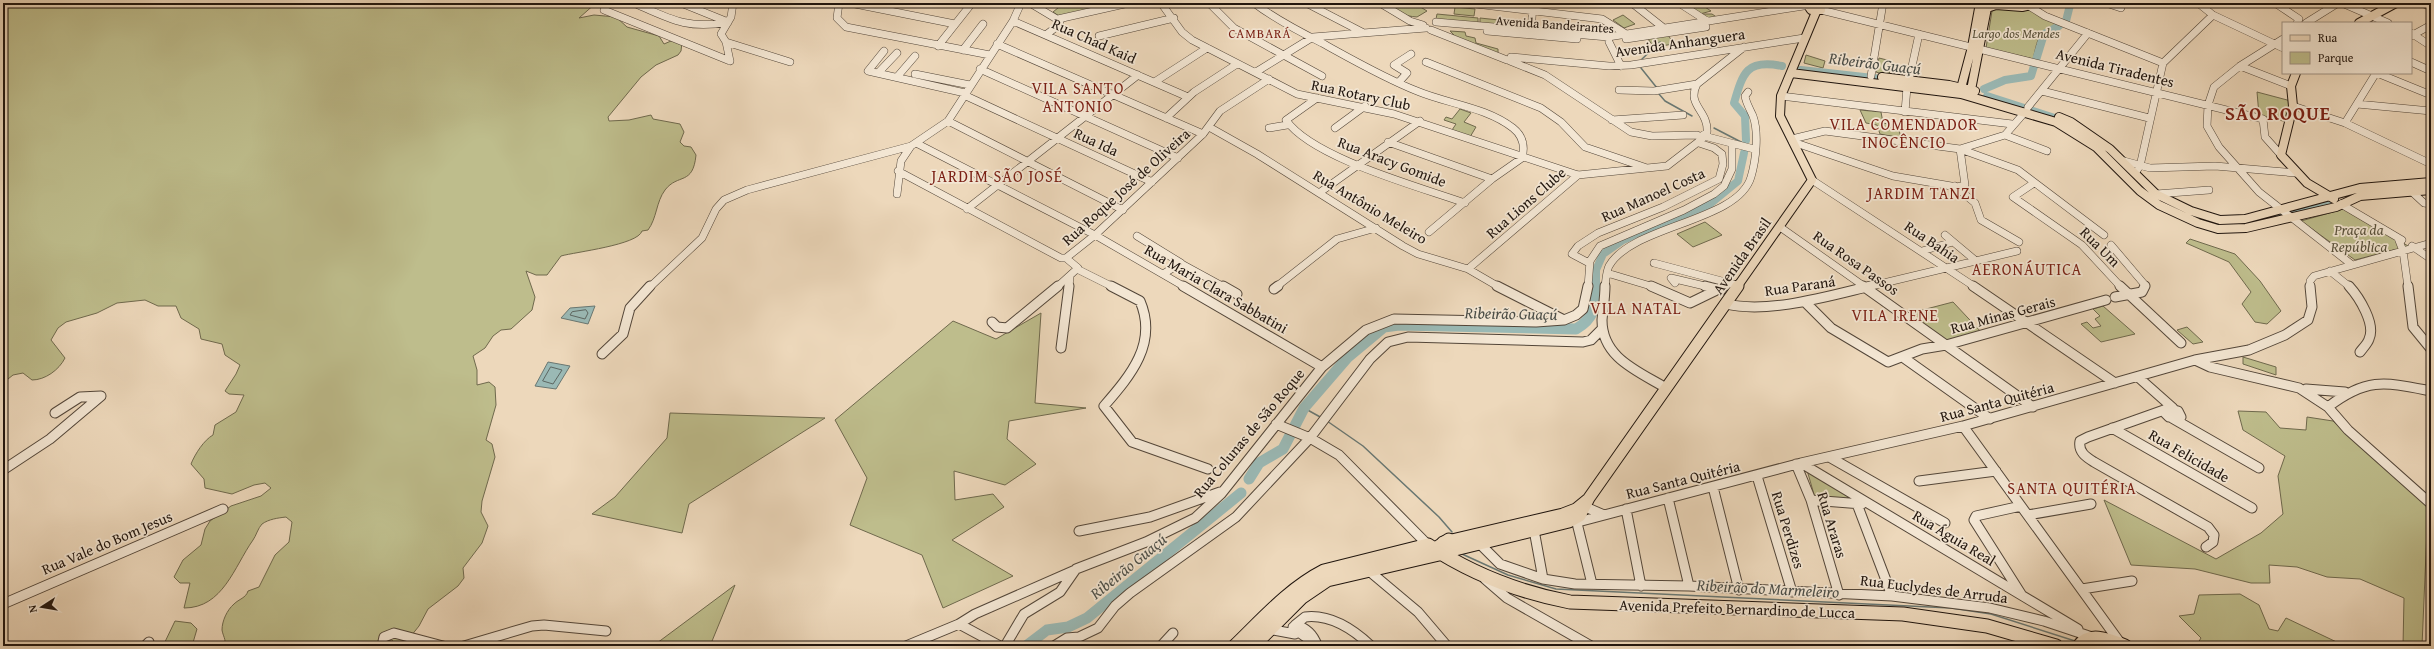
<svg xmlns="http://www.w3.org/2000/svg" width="2434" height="649" font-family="'Gentium Book Plus',serif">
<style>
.green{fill:#bebd8c;stroke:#6f694d}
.water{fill:#9ab9b5;stroke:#697772}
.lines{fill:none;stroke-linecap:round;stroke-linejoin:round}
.shore{stroke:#5d6762;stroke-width:1}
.stream{stroke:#697772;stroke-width:1.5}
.river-far1{stroke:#9ab9b5;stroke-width:8}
.river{stroke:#9ab9b5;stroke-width:11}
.minor-far1-casing{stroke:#534639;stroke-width:8}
.minor-casing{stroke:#534639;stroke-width:11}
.major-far1-casing{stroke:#20150e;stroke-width:10}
.major-casing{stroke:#20150e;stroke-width:13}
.highway-casing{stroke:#20150e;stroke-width:15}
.minor-far1{stroke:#f3e6d3;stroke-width:7}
.minor{stroke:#f3e6d3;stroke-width:9}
.major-far1{stroke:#edd8bb;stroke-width:8}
.major{stroke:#edd8bb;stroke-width:11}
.highway{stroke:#edd8bb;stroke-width:13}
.labels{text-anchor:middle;stroke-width:3.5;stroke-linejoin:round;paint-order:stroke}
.far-street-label{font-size:13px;fill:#20150e;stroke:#f3e6d3}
.far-neighbourhood-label{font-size:13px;letter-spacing:1px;fill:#7a1f14;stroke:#f3e6d3}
.far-park-label{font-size:13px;font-style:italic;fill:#57503a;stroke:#f3e6d3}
.street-label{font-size:15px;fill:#20150e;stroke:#f3e6d3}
.park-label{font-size:15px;font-style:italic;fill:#57503a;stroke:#f3e6d3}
.water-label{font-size:16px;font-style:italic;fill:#4b4e48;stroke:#f3e6d3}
.neighbourhood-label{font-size:16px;letter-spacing:1px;fill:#7a1f14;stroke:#f3e6d3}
.district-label{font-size:19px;font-weight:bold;letter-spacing:1px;fill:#7a1f14;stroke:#f3e6d3}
</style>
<rect width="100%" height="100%" fill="#edd8bb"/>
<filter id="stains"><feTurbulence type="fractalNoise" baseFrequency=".005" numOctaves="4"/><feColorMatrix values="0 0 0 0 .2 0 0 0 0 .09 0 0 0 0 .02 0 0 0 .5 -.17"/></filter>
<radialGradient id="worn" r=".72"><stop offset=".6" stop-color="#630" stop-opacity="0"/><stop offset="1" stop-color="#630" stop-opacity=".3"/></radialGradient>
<path class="green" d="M3 3H596L579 18 594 15 616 17 627 27 659 36 664 44 671 41 682 42 681 51 678 55 656 65 641 77 608 117 609 121 629 120 651 115 653 119 680 124 684 132 680 142 684 146 691 147 696 155C693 186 678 173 665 190 656 202 657 218 648 230L642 231C638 245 575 252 561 256L547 275H536L526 271 535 297 532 310 511 329 501 330 493 336 485 348 473 356 477 370V385L489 382 495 387 496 405 486 440 492 444 495 457 482 501 481 512 488 526 482 543 463 568 464 578 458 586 428 609 419 626 411 636 397 646 392 640 372 644 371 646H225C226 639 223 636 222 630 222 621 227 610 234 604 239 599 246 598 248 591L259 587 275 555 289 542 292 522 286 517C278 518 269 519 262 524 258 528 256 536 253 540 234 567 223 608 184 608L190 583H180L174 577 183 560 201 545 205 529 210 521 231 506 261 496 271 488 265 483 254 485 232 494 205 488 204 479 191 464C195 454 204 440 213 435L215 425 236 412 244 395 229 394 225 391 236 374 240 365 225 355 222 344 201 339 199 329 181 318 176 306H158L145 300 117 303 97 313 66 322 58 328 51 340 65 358C59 370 45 380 32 380L23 373 13 375 3 383Z
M1064 3H1103L1106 6 1059 16 1053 12Z
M1414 3 1427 11 1417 17C1404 16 1397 13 1386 4Z
M1682 3H1699L1711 11 1700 14H1712L1718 18 1707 19Z
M1455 7 1475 9 1474 16 1454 14Z
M1988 9H2028L2059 25C2037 31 2038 39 2033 59L1986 48 1992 11Z
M1437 14 1478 18V23L1436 19Z
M1623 15 1635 24 1624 28 1613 20Z
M1480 18 1527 23V28L1480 23Z
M1450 31 1465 32 1466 36 1475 38 1476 43 1498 49V55L1456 37Z
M1668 35 1674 44 1654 47 1648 39Z
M1806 55 1825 61 1823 68 1804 63Z
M1879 58 1891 61 1889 76 1876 72Z
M2257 92 2291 101 2287 122 2259 115Z
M1460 109 1471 113 1464 122 1476 127 1470 137 1452 130 1456 124 1444 120 1446 117 1452 119Z
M1860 110 1881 112 1883 123 1898 126 1901 138 1880 134 1877 125 1866 123Z
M2347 208 2408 246 2355 260 2301 221Z
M1705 222 1722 235 1693 247 1677 234Z
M2190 239 2235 254 2260 281 2281 311 2267 324 2255 322 2242 304 2251 292 2229 262 2186 243Z
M1953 302 1983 334 1946 343 1907 314Z
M2103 306 2135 334 2101 342 2081 324 2087 322 2093 328 2101 326 2095 319 2100 316 2093 309Z
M1041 313 1035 403 1086 408 1009 421 1007 439 1036 464 1005 485 954 471 955 500 993 494 1004 507 952 540 1013 576 943 608 922 555 850 525 867 478 835 420 953 321 996 339Z
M2187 327 2203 342 2193 344 2177 330Z
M2243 357 2276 367V375L2243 364Z
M2238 411 2266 412 2280 428 2306 430 2307 417 2333 421 2428 506 2422 646H2403L2404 598 2360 579 2327 577 2297 567 2269 565 2270 583H2251L2195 569 2131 565 2104 500 2216 559 2261 533 2283 514 2278 476 2285 456 2243 430Z
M670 413 825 418 689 504 682 533 592 514 615 497 667 438Z
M1807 470 1856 501 1815 498Z
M735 585 710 646H653Z
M2240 594 2259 605 2269 629 2278 631 2286 618 2345 646H2196L2201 638 2179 616 2194 614 2199 595Z
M175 621 191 623 197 629 192 646H163Z"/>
<path class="water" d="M595 306 588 324 561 318 570 308Z
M548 362 570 366 556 389 535 386Z"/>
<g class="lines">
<path class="shore" d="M586 310 588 313 585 319 570 315 572 312Z
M551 367 562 370 553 384 543 381Z"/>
<path class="stream" d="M1642 59 1660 42
M1641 68 1657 88
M1659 94 1665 101 1692 116
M1714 128 1743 143
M1304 408 1322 418
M1327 421 1363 446 1439 517 1452 532
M1462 554 1508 575 1556 589 1951 608 1991 614 2075 641"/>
<path class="river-far1" d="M2066 21 2070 5
M2036 60 2044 34 2059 26
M1801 70 1891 80
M1984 89 2005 80 2031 76 2034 66
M1987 96 2067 122
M1746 140 1745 116 1734 103C1743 72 1747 59 1782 66
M2292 212 2332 202
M2186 213C2219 225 2247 223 2281 215
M1596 287V270L1603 254 1623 240 1710 204 1738 181 1744 153"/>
<path class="river" d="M1249 479 1259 463 1283 449 1304 408 1348 357 1384 327 1399 325 1576 329C1595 318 1595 307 1596 286
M1026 646 1047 630 1068 627 1087 618 1241 493"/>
<defs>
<path id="minor-far1" d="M634 3C670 19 688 30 728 22
M681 3 728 22
M839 3 837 18 846 27 990 55
M850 3 955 24
M1030 3 1060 21 1059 25 1047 34
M1161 3 1182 32 1192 40 1297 94 1394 114 1578 175 1667 166 1702 139
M1209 3 1234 28 1322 76
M1254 3C1275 19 1298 31 1322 43 1353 60 1384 78 1417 91 1448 104 1486 107 1513 128 1523 136 1525 147 1522 158L1492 179 1429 232
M1306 3 1362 32
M1380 3 1410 21 1423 25
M1467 3 1602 19 1626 34
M1632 3 1665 29
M1679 3 1707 21
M2106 3 2121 8 2118 3
M2198 3 2213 15 2283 48
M2275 3 2299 19 2297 23
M2342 3 2388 23
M2422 3 2431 7
M2029 6 2045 16 2163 63
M604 10 730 61
M1821 10 2263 119 2265 137 2281 155
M1058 19 1129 3
M1013 21 1188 97
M1436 22 1608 37 1810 5
M2306 23 2338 3
M1431 30 1507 60
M1487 31 1577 39
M2411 33 2431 46
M1531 34 1533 3
M1099 36 1174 18
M2411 36 2431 25
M1626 39 1706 27
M2283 39 2240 66 2214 87 2208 105 2207 126 2219 147 2259 192 2351 264
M726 42 790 62
M1609 42 1621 66
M997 44 1203 134
M938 46 972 3
M963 50 983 24
M884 51 868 71 965 93
M1511 57 1609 66 1631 65 1804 38
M730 61 726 42 721 34 731 17 733 3
M1510 61 1545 75 1631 132 1652 136 1697 135
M1426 62 1541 108 1561 122 1585 147 1647 168
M2411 62 2431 71
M2240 66 2291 86
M980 69 1178 158
M1256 72 1313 37 1426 28
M878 73 897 53
M2377 73 2431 95
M915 74 970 85
M1871 76 1883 3
M897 77 915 56
M1909 80 1919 34
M1156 81 1207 48
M1399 82 1407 73 1394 65 1411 54
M1619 90 1654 91 1697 84
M2042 91 2149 118
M964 95 1152 182
M1781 96 2012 124
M1317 98 1286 120C1312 158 1420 187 1465 203
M2357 104 2431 111
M2293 106 2345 123 2431 164
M2028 107 2088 33
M1905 112 1907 87
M1166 118 1194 92 1237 64
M1612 120 1683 115
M948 121 1123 210
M2345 123 2376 73
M1209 127 1257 154 1403 246 1418 254 1468 269 1499 287
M1269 128 1287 125
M1335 128 1365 106
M1703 135 1707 133C1709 110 1686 106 1697 84L1744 47
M2005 135 2047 151
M1704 136 1754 149
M1792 139 1825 131 1960 149 2018 170 2104 235
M1388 142 1492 179
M1793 142 1893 176 1957 187 1965 185 1960 149
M916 143 1095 235 1185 287
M1960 149 2005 135 2025 112
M2124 161 2150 168 2215 166 2296 173
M898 171 1061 258H1066
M2135 173 2140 166 2163 63 2213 15
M1812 180 1975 287
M2034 183 2013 197 2082 245 2121 287
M1955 186 1975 203 1981 220 2019 242
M2411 191 2424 203 2431 204
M1319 193 1420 121
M897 194 901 161 911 146 948 121 1013 21 1021 3
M2156 194 2209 190
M2341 204 2402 240
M967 209 1138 75
M1780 227 1865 287
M1945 235 1976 261
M1137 236 1181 263 1163 274
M2398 238 2403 251 2408 287
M2111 245 2145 285 2144 287
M2412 246 2431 259
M1922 251 1953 242
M1066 258 1095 235 1203 134 1220 111 1269 79
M1180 263 1224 287
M1589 263 1572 254 1578 246 1598 233 1663 207 1719 179 1723 164 1722 154 1714 148 1699 143
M1654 263 1733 284
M1077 269 1113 287
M1468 269 1578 175
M2330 271 2350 287
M1607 273 1654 287
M1675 283 1671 278 1709 287
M650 287 702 238 716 209 724 200 747 190 911 146
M1057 287 1078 268 1066 258
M1069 287 1070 276
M1276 287 1337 239 1376 228
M1588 287 1590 261 1600 246 1684 210 1714 194 1724 186 1732 169V144
M1605 287C1606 280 1606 272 1609 266 1632 225 1738 222 1751 177 1756 160 1759 133 1753 116 1750 109 1746 103 1745 96L1748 92
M1724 287 1730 283
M1867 287 2017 251
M2310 287V281L2314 276 2431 243"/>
<path id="minor" d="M1111 286 1140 301C1158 343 1131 375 1104 406L1132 442 1208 469
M1183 286 1322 367
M1223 286 1237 294
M1497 286 1564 320
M1605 286C1605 297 1603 309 1602 320 1602 358 1638 371 1666 388
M1651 286 1690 303 1725 286
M1705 286 1721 290
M1863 286 2033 407
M1973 286 2115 383
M2120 286 2181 343
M2349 286C2359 297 2376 324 2369 339 2368 343 2363 348 2360 352
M2408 286 2413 327 2431 349
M1274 289 1278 286
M2115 297 2142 292 2145 286
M1805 302 1831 328 1888 362 1922 349 1946 345 2106 300
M1726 304C1769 314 1829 296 1871 286
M992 322 997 327 1007 328 1058 286
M1061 348 1069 286
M602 354 623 334 630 308 650 286
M1904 358 1990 419
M2195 360 2210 367 2299 388 2328 407
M2138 377 2173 408
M2306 389 2345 392
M2431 391C2385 382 2367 377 2328 407L2348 430 2431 504
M2167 408 2178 411 2181 417H2169L2164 412Z
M2164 410 2088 437 2080 441C2078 452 2086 457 2094 462L2208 527 2214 535 2213 542 2206 547
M2172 418 2259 468
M1276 424 1310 438 1339 455 1428 545
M1963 426 2121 644
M2112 428 2252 508
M1831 458 1945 523
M1801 463 2078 629
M1796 464 1811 500 1839 595
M3 470 50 439 101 396 80 397 55 413
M1757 476 1792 592
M1919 481 1996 471
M1713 487 1739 590
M1668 498 1689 586
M1811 500 1862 504
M1857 504 1892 596
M1581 505 1604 515
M2021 506 1976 516 1974 520 2021 594
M1626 509 1641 586
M2028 515 2091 504
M1576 519 1592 584
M1578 522 1801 463 1963 426 2195 360 2249 350 2285 335 2308 320 2312 307 2310 286
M1534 530 1543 579
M1079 531 1150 517 1220 492
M1477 541 1500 564 1543 579 1575 584 1689 586 1892 596 1990 608 2044 621 2092 637
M1368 570 1418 612 1447 646
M1485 579 1507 598 1591 646
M2082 589 2132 581
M3 604 223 509
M959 624 975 614 1075 570
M1295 625 1305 617C1330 614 1354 630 1371 646
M1301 627 1303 630 1300 633 1293 632V627L1296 625C1307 628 1313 634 1317 645
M1268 629 1295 634
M1300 633 1317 645
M145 646 149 642
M382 646 384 637 394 633 443 646
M464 646 532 626 544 625 606 631
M906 646 959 624 1000 646
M1005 646 1024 614 1060 592 1076 569 1146 542 1195 518 1221 494 1322 367 1366 330 1394 319 1536 322 1564 320 1576 315 1583 309 1588 286
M1054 646 1067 638 1079 637 1098 628 1115 606 1130 593 1236 517 1310 438 1370 359 1388 342 1408 337 1583 342 1591 340 1601 330
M1161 646 1173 633"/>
<path id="major-far1" d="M1812 5 1819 7 1821 10H1811L1809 7Z
M2359 23 2396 3
M1791 73 1961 94 2056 122 2096 147 2140 191 2159 205 2198 223 2218 229 2246 228 2336 207 2360 196 2431 190
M2296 73 2291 86 2293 106 2281 155 2307 183 2334 199
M1882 77 1949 85 1975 91
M1960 92 1972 47 1980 3
M1970 95 1987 8 1996 5 2022 7 2041 3
M2059 117 2071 122 2110 149 2156 194 2191 211 2220 220 2245 219 2360 188 2431 182
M1737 287 1812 180 1780 116 1781 96 1816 12"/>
<path id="major" d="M1443 542 1563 514 1576 509 1587 500
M1439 554 1569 522 1580 516 1589 498 1738 286"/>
<path id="highway" d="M1439 554 1437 548 1449 540
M1235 646C1263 619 1289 589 1324 571L1428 545C1472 574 1518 592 1570 602L1903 614 1987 626 2056 646
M1253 646 1302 597 1327 580 1439 554
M2079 646C2090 631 2111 641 2125 646"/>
</defs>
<use href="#minor-far1" class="minor-far1-casing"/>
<use href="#minor" class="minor-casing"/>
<use href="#major-far1" class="major-far1-casing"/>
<use href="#major" class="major-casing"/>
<use href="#highway" class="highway-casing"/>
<use href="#minor-far1" class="minor-far1"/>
<use href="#minor" class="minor"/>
<use href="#major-far1" class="major-far1"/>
<use href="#major" class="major"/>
<use href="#highway" class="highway"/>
</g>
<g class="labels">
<g class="far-street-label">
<text transform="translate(1555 24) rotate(4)" y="5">Avenida Bandeirantes</text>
</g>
<g class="far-neighbourhood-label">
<text x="1260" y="38">CAMBARÁ</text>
</g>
<g class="far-park-label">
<text x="2016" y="38">Largo dos Mendes</text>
</g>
<g class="street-label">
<text transform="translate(1094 41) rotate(24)" y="5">Rua Chad Kaid</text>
<text transform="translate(1680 43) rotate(-8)" y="5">Avenida Anhanguera</text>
<text transform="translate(2115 68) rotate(14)" y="5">Avenida Tiradentes</text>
<text transform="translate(1361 95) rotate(12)" y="5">Rua Rotary Club</text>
<text transform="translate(1096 142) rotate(25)" y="5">Rua Ida</text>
<text transform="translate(1392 162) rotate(21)" y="5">Rua Aracy Gomide</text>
<text transform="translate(1126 187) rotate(-42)" y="5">Rua Roque José de Oliveira</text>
<text transform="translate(1653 195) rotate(-24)" y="5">Rua Manoel Costa</text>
<text transform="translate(1526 203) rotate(-41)" y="5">Rua Lions Clube</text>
<text transform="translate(1370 207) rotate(31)" y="5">Rua Antônio Meleiro</text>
<text transform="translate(1932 242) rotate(34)" y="5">Rua Bahia</text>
<text transform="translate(2100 247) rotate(45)" y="5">Rua Um</text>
<text transform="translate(1742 256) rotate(-55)" y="5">Avenida Brasil</text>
<text transform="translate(1856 263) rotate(35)" y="5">Rua Rosa Passos</text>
<text transform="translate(1800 286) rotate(-8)" y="5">Rua Paraná</text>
<text transform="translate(1216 289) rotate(30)" y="5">Rua Maria Clara Sabbatini</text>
<text transform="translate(2003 315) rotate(-15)" y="5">Rua Minas Gerais</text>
<text transform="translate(1997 402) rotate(-15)" y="5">Rua Santa Quitéria</text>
<text transform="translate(1249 433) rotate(-50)" y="5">Rua Colunas de São Roque</text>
<text transform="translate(2189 456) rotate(30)" y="5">Rua Felicidade</text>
<text transform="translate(1683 480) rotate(-14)" y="5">Rua Santa Quitéria</text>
<text transform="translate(1832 525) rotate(73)" y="5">Rua Araras</text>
<text transform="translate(1788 530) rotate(73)" y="5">Rua Perdizes</text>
<text transform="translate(1954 538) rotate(31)" y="5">Rua Águia Real</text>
<text transform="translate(107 543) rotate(-23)" y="5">Rua Vale do Bom Jesus</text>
<text transform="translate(1934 589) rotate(7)" y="5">Rua Euclydes de Arruda</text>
<text transform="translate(1737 609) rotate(2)" y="5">Avenida Prefeito Bernardino de Lucca</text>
</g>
<g class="park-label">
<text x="2359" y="235">Praça da<tspan x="2359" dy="17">República</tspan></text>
</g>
<g class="water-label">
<text transform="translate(1875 63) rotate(7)" y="6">Ribeirão Guaçú</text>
<text transform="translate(1511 313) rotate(1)" y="6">Ribeirão Guaçú</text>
<text transform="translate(1128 566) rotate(-39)" y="6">Ribeirão Guaçú</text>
<text transform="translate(1768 588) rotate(3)" y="6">Ribeirão do Marmeleiro</text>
</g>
<g class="neighbourhood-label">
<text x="1078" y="94">VILA SANTO<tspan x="1078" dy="18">ANTONIO</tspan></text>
<text x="1904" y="130">VILA COMENDADOR<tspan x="1904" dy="18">INOCÊNCIO</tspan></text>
<text x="997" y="182">JARDIM SÃO JOSÉ</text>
<text x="1922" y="199">JARDIM TANZI</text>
<text x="2027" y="275">AERONÁUTICA</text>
<text x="1636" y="314">VILA NATAL</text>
<text x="1895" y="321">VILA IRENE</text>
<text x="2072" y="494">SANTA QUITÉRIA</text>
</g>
<g class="district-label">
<text x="2278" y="120">SÃO ROQUE</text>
</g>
</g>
<rect width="2434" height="649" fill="none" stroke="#edd8bb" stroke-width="16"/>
<rect x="4" y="4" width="2426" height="641" fill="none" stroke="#20150e" stroke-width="2"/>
<rect x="8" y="8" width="2418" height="633" fill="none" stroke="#20150e"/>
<rect x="2282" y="22" width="130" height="52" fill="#f3e6d3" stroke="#9f9284"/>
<rect x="2290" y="35" width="20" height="6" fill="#edd8bb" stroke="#9f9284"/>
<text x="2318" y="42" font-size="12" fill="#20150e">Rua</text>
<rect x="2290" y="52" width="20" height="12" fill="#bebd8c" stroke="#9f9284"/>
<text x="2318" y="62" font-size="12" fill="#20150e">Parque</text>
<g transform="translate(42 607) rotate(258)" stroke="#f3e6d3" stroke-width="3" paint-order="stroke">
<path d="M0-3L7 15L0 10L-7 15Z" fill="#20150e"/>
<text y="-6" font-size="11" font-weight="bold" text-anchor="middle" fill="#20150e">N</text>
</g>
<rect width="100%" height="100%" filter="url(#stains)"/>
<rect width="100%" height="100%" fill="url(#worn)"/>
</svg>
